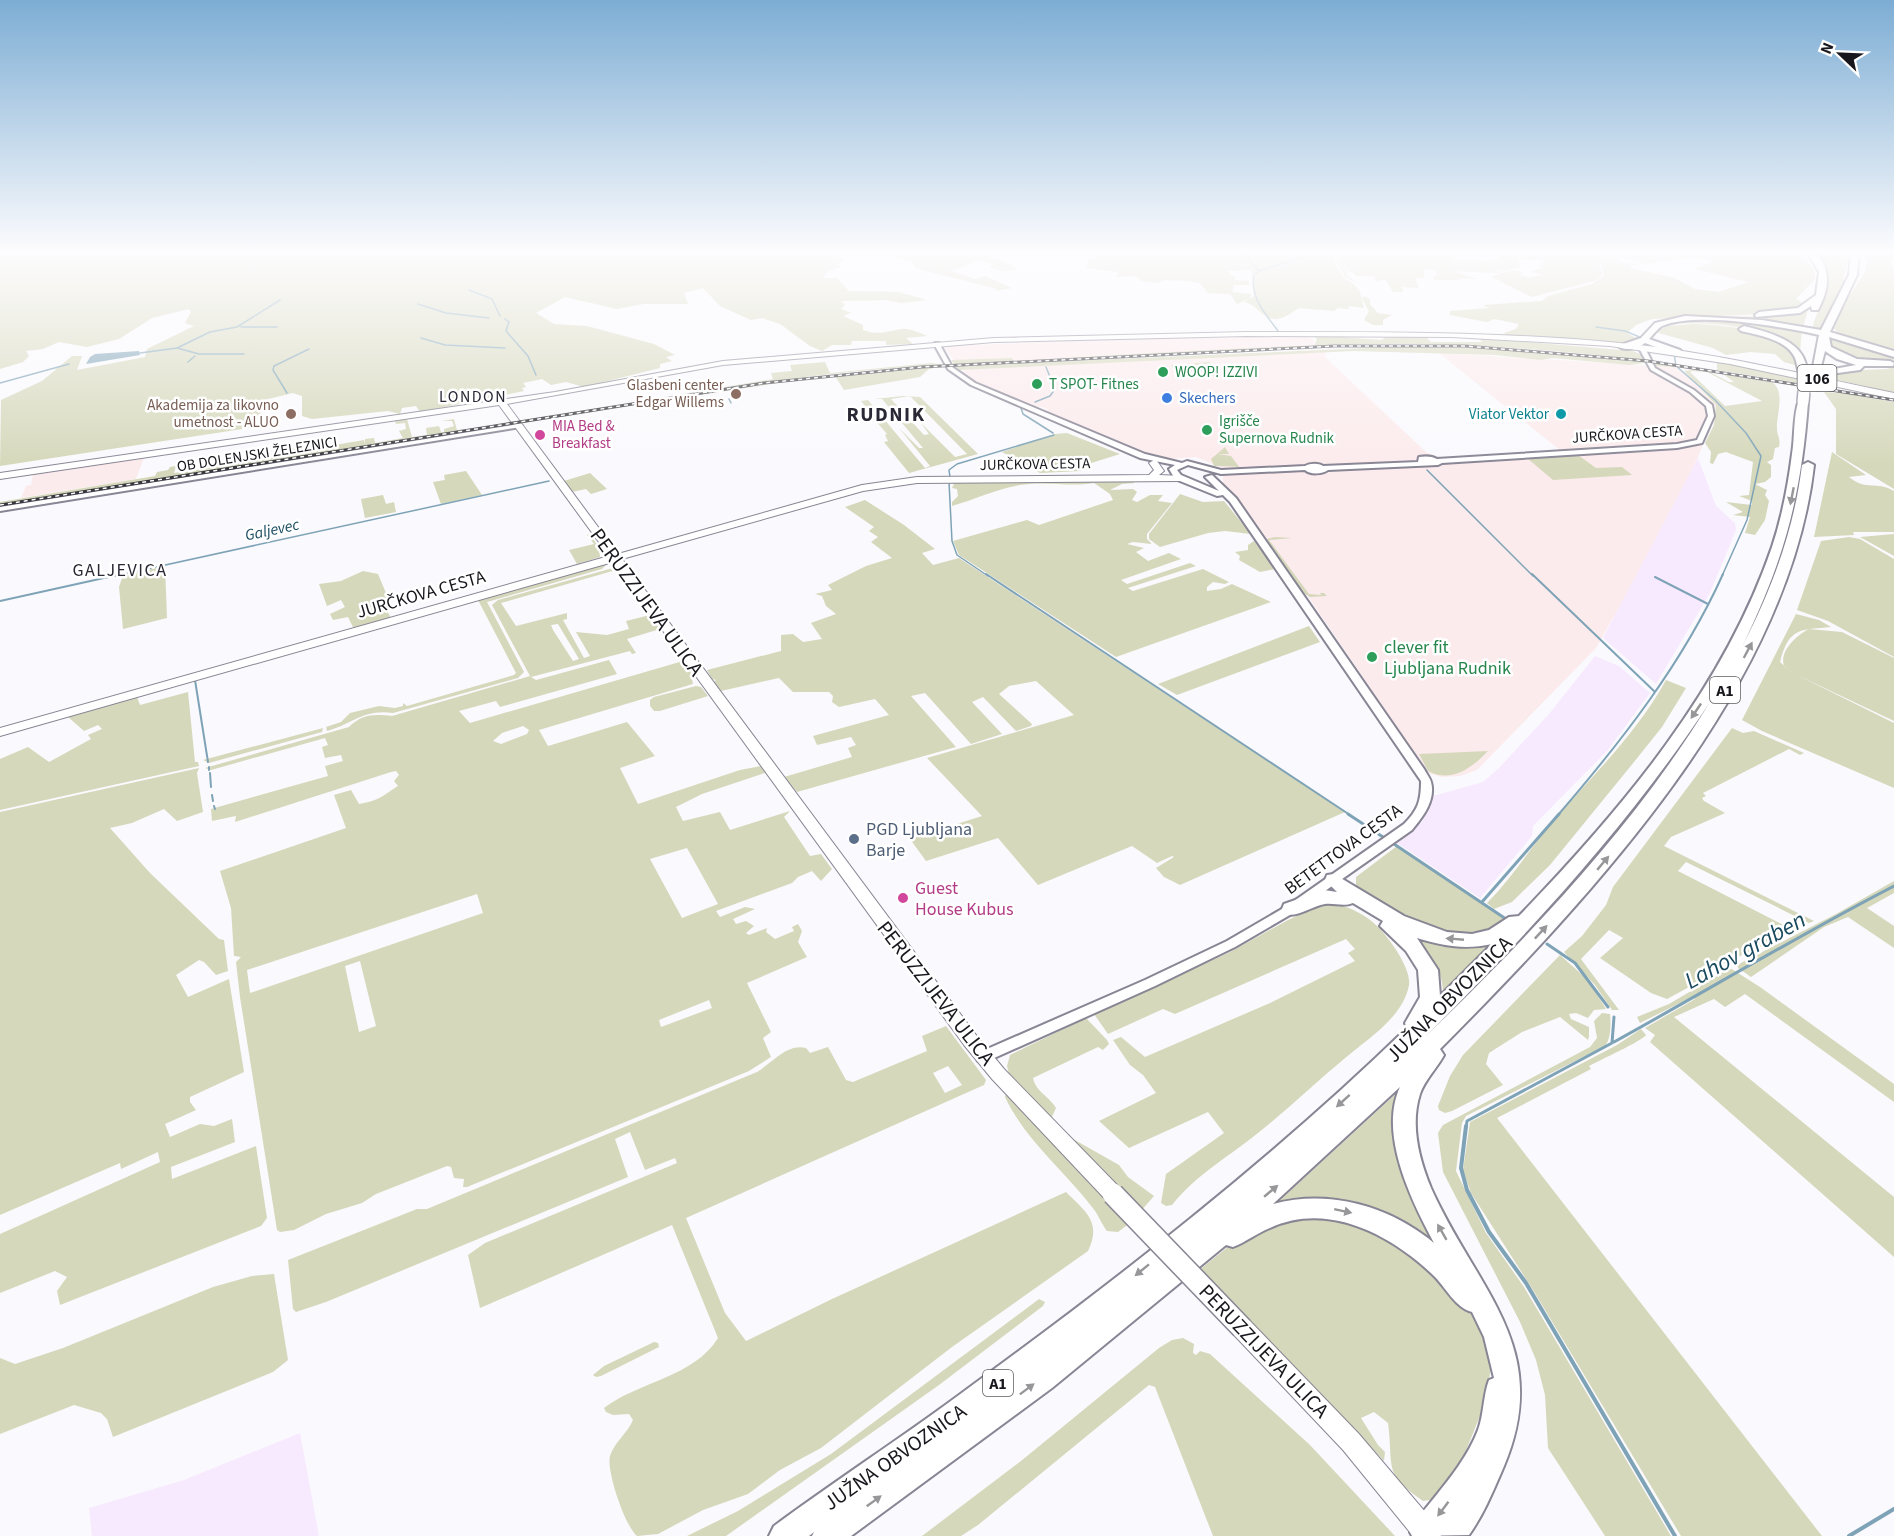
<svg xmlns="http://www.w3.org/2000/svg" width="1894" height="1536" font-family="'Source Sans 3',sans-serif">
<style>
.commercial{fill:#fcebec}
.industrial{fill:#f8eafe}
.green{fill:#d6d8bb;fill-rule:evenodd}
.water{fill:#7ea3b6}
.lines{fill:none;stroke-linecap:round;stroke-linejoin:round}
.stream-far3{stroke:#7ea3b6;stroke-width:1.5}
.stream-far2{stroke:#7ea3b6;stroke-width:2}
.stream-far1{stroke:#7ea3b6;stroke-width:3}
.stream{stroke:#7ea3b6;stroke-width:4}
.minor-casing{stroke:#888594;stroke-width:4}
.major-casing{stroke:#888594;stroke-width:2}
.highway-casing{stroke:#888594;stroke-width:4}
.minor{fill:#fff;fill-rule:evenodd}
.major{fill:#fff;fill-rule:evenodd}
.highway{fill:#fff;fill-rule:evenodd}
.rail-casing{stroke:#37363c;stroke-width:3}
.rail{stroke:#fff;stroke-width:1.5;stroke-dasharray:4;stroke-linecap:butt}
.major-bridge-casing{stroke:#888594;stroke-width:24;stroke-linecap:butt}
.highway-bridge-far1-casing{stroke:#888594;stroke-width:10;stroke-linecap:butt}
.highway-bridge-casing{stroke:#888594;stroke-width:14;stroke-linecap:butt}
.major-bridge{stroke:#fff;stroke-width:21}
.highway-bridge-far1{stroke:#fff;stroke-width:9}
.highway-bridge{stroke:#fff;stroke-width:11}
.oneway{fill:#979799}
.leisure-dot{fill:#2e9e5b;stroke:#fff;stroke-width:2}
.education-dot{fill:#8d6e63;stroke:#fff;stroke-width:2}
.shop-dot{fill:#3f7fe0;stroke:#fff;stroke-width:2}
.culture-dot{fill:#0f9aa8;stroke:#fff;stroke-width:2}
.hotel-dot{fill:#d1479c;stroke:#fff;stroke-width:2}
.service-dot{fill:#5c6f8a;stroke:#fff;stroke-width:2}
.labels{text-anchor:middle;stroke-width:5;stroke-linejoin:round;paint-order:stroke}
.far-leisure-label{font-size:15px;fill:#27864d;stroke:#fff;text-anchor:start}
.far-education-label{font-size:15px;fill:#785e54;stroke:#fff;text-anchor:end}
.far-shop-label{font-size:15px;fill:#366cbe;stroke:#fff;text-anchor:start}
.far-culture-label{font-size:15px;fill:#0d838f;stroke:#fff;text-anchor:end}
.far-hotel-label{font-size:15px;fill:#b23c85;stroke:#fff;text-anchor:start}
.far-street-label{font-size:15px;fill:#18171d;stroke:#fff}
.shield{fill:#fff;stroke:#5d5d61;stroke-width:1.5}
.shield-label{font-size:16px;font-weight:bold;fill:#18171d}
.far-neighbourhood-label{font-size:16px;letter-spacing:1.5px;fill:#2a2834;stroke:#fff}
.far-water-label{font-size:16px;font-style:italic;fill:#194a60;stroke:#fff}
.far-quarter-label{font-size:18px;letter-spacing:1.5px;fill:#2a2834;stroke:#fff}
.street-label{font-size:18px;fill:#18171d;stroke:#fff}
.leisure-label{font-size:18px;fill:#27864d;stroke:#fff;text-anchor:start}
.service-label{font-size:18px;fill:#4e5e75;stroke:#fff;text-anchor:start}
.hotel-label{font-size:18px;fill:#b23c85;stroke:#fff;text-anchor:start}
.far-district-label{font-size:20px;font-weight:bold;letter-spacing:1.5px;fill:#2a2834;stroke:#fff}
.near-street-label{font-size:21px;fill:#18171d;stroke:#fff}
.near-water-label{font-size:24px;font-style:italic;fill:#194a60;stroke:#fff}
</style>
<rect width="100%" height="100%" fill="#faf9fd"/>
<path class="commercial" d="M1304 336H1309L1314 341V346L1014 361 954 360 945 349 950 346 1121 339Z
M1326 351 1325 357 1427 453 1444 458 1561 451 1439 353 1674 367 1681 370 1718 406 1699 455 1653 548 1596 648 1477 770 1460 776 1442 777 1428 773 1307 595 1301 591 1245 510 1223 484V468L1196 457 1170 459 1134 449 1048 413 1047 409 1042 407 1030 406 981 386 959 372 970 369Z
M144 458 136 479 21 498 26 486 31 485 33 474Z"/>
<path class="industrial" d="M1698 458 1716 506 1735 523 1736 530 1710 593 1656 684 1603 638Z
M1595 656 1619 666 1650 693 1607 751 1533 826 1532 836 1480 898 1397 843 1423 821 1433 796 1483 782 1499 768 1549 714Z
M300 1433 319 1536H92L89 1508 184 1480Z"/>
<path class="green" d="M0 252H836L843 261 836 265 842 266 827 272 823 278H837L849 291 899 292 927 300 901 303 886 300 841 301 845 305 841 309 851 313 843 316 863 325V330C879 336 887 331 902 329 909 328 920 333 927 336L906 338 913 344 886 345V341H852L851 345H832L822 351 810 346 780 324 762 318 751 320 720 306 703 288 684 293 688 304H643L617 309 565 297 536 313 554 324 587 326 654 344 675 355 666 357 672 361 660 364V368L584 387 566 382 551 385 542 379 523 383 526 387 522 388 524 391 420 412 416 406 402 408 400 414 388 411 312 419 302 416V396L293 393 264 400 265 407 249 428 0 466 1 400 42 381 72 356H82L77 370 145 357 147 349 194 326 185 323 191 312 189 309 152 318 119 339 87 347 59 342 43 349 26 351 29 356 23 362 0 369Z
M878 252C917 252 986 243 1017 270L1002 271 989 267 993 264 979 260 951 271 975 279 985 276 1012 288 996 291 997 289 915 268 912 262Z
M1054 252H1342L1333 260 1344 278 1355 285 1360 292 1364 308 1348 306 1349 309 1338 308 1334 311 1299 308C1287 316 1276 324 1264 315 1256 309 1255 305 1244 302L1254 296 1251 270 1227 271 1232 276 1244 278 1235 277V280L1249 281V285H1234L1232 292 1251 294 1250 298 1237 304 1230 294 1208 293 1200 283 1189 281 1164 280 1157 283 1142 281 1135 276 1115 277 1119 272 1085 268 1088 264 1087 260 1102 254C1084 251 1074 260 1054 252Z
M1345 252H1451L1455 259 1489 261 1488 259 1496 260 1499 257 1493 255V252H1707L1704 256 1710 252H1798L1814 269 1815 279 1796 299 1804 304 1797 309 1763 314 1652 319 1636 325 1627 333 1636 338V342L1632 344 1509 336 1504 333 1516 329 1519 324 1494 319 1487 322 1450 315V311L1489 308 1483 305 1542 301 1548 296 1592 284 1604 276 1601 264 1603 262 1599 263 1602 275 1597 280 1532 297 1491 277C1500 273 1514 268 1524 273L1518 275 1529 277 1546 275 1530 272 1543 268 1539 266 1542 260H1522L1516 256 1521 267 1505 271 1493 269 1500 272 1497 273 1452 271 1477 279 1456 278 1461 280H1434V276H1438L1435 270 1424 269V278H1415L1419 288 1402 287 1403 292H1393L1385 279 1376 282 1374 276H1356L1353 272 1347 271 1343 262 1347 275 1357 283 1345 277 1335 259ZM1612 257 1625 258 1645 264 1693 257 1713 261 1695 269 1748 282 1719 292 1695 289 1672 277 1634 269 1629 265 1643 264 1626 263Z
M1813 252H1852V262L1848 261 1843 280 1846 281 1821 331 1812 329C1820 298 1840 279 1813 252Z
M1865 252H1894V259L1890 261 1894 269V351L1840 334 1834 329 1844 304 1864 274 1867 264Z
M1364 296 1370 299V304L1378 313 1392 315 1383 320V325H1373L1364 320 1369 311 1362 299Z
M1808 309 1803 328 1761 321H1774L1759 318 1703 317 1774 316Z
M1714 320 1802 329 1800 353C1762 324 1708 320 1662 325Z
M1692 324C1717 324 1778 330 1794 353 1796 356 1797 363 1798 366L1784 362 1775 354 1751 352 1726 355 1713 348 1655 332 1668 326Z
M1313 335 1381 340 1390 335 1425 336 1431 342H1482L1479 338 1633 351 1642 355 1645 360C1566 351 1488 345 1409 344 1257 344 1105 357 954 364L951 360 1012 358 1014 361 1314 346 1317 339Z
M1830 335 1894 356V359L1889 362 1845 358 1827 344Z
M1412 346 1517 349 1645 361V363L1629 365 1553 358 1541 360 1495 355 1354 351 960 370 955 366Z
M1717 361 1797 375 1796 383 1717 370Z
M825 362 830 373 932 363 943 365C801 372 661 398 520 421L508 423 509 426 437 438 286 469 411 443 0 508 478 429 510 422 505 414 513 422 773 379 771 373 792 371 790 365Z
M1210 362 1214 367 1210 368 1216 376H1206L1203 372H1192L1189 368 1174 369 1171 365Z
M1651 362C1697 368 1748 376 1797 384L1708 371 1729 382H1734L1723 374 1772 382C1786 392 1776 415 1777 429 1777 436 1781 438 1779 447L1775 448 1773 459 1767 462 1771 465V477L1765 482 1755 484 1767 490 1765 495 1769 501 1765 520 1755 535 1745 533 1750 517 1733 515 1743 512 1726 502 1752 505V501L1739 496 1749 495 1753 462 1726 452 1718 454 1713 464 1710 463 1711 452 1705 443 1714 425 1716 405 1684 371 1701 369 1656 366ZM1693 371 1707 372 1762 401 1725 406 1690 372Z
M945 366 929 369 920 377 844 390 835 376 831 375 521 422C662 399 802 374 945 366Z
M1894 367V393L1825 377 1840 371 1887 369Z
M1820 389 1894 402V489L1836 454V409L1824 392 1840 393Z
M903 396 920 397 978 454 909 473 884 442 888 441 885 435 887 434 875 420 866 419 870 418 868 414 870 413 861 401 868 400 925 468 930 466 899 428 919 448H923L882 399H874ZM910 396 967 454 955 457 921 423 929 434 924 435 891 399Z
M407 419 412 437 427 435 426 428 439 426 441 432H444V429L454 426 452 421H442L454 419 457 430 467 429 0 504V502L155 476 157 472 168 470 170 467 176 466 174 473 224 466 225 458H230V454L240 453 239 463 278 457 279 451 322 444 323 447 364 440 365 444V439L374 438 375 443 403 438 399 431 406 429 405 423 396 424 395 421Z
M1067 433 1120 454 1085 465 1080 471 1040 473 1002 452 996 454 1055 434Z
M1225 447 1229 454H1218L1231 456 1240 468 1257 467 1214 466 1211 459Z
M1832 452 1866 475 1849 477C1868 492 1875 480 1894 491V532H1853L1854 535 1814 537Z
M1578 455 1596 468 1622 467 1632 475 1553 480 1527 458Z
M466 471 482 495 441 504 433 482 445 480 444 475Z
M590 473 607 489 591 494 586 489 572 492 564 481Z
M1131 481 1135 483 1122 484 1110 490 1133 489 1137 492 1132 500 1137 502 1150 495H1163L1158 501 1172 503 1147 534V539L1152 544 1133 542 1127 544 1144 548 1136 552 1148 561 1169 553 1181 559 1121 580 1127 584 1190 563 1196 566 1128 588 1133 591 1203 569 1229 582 1225 584 1213 582 1207 587V591L1221 589 1232 584 1271 602 1116 657 959 555 953 541 1027 520 1039 525 1113 500 1110 494 1094 483C1073 487 1051 482 1029 484 1003 486 976 499 952 506V502L958 496 957 489 952 488 954 484 950 482Z
M1180 494 1203 502 1224 501 1251 534 1225 531 1208 533 1160 547 1149 539V534Z
M383 495 386 504 394 502 396 512 365 518 361 499Z
M865 500 904 525 935 549 922 553 933 565 959 558 962 560 1345 812 1180 885 1164 877 1156 868 1174 857 1172 856 1157 863 1132 846 1038 885 998 838 926 861 910 839 982 816 927 758 1074 715 1036 681 1009 686 999 694 1032 724 1031 726 1016 731 983 697 972 702 1002 734 971 744 925 693 911 696 956 747 797 792 784 777 852 757 848 748 856 745 851 737 817 745 813 736 889 715 875 699 839 707 832 702 833 696 829 692H793L779 678 721 691 713 682 716 680 712 679 707 670 781 651V635L793 634 803 642 822 639 811 623 836 614 826 606 822 596 815 594 832 590 828 585 866 566 892 558 871 542 878 537 869 531 874 527 845 507Z
M590 534 599 548 600 557 577 564 569 550 594 544 587 535Z
M1894 534V556L1860 537Z
M1275 537 1292 538 1269 540 1309 594 1321 595 1320 593H1324L1327 596 1310 597 1302 592 1267 543V539Z
M1849 537 1860 539 1894 559V657L1828 621 1797 610 1821 541Z
M1254 541 1275 569 1260 572 1239 560 1240 556 1235 552 1248 550V545Z
M604 563 606 565 602 569 487 602 524 672 518 678 393 713C363 709 353 724 327 731L326 727 341 722 350 713 379 706 395 708 403 706V703L407 706 514 675 516 673 478 600Z
M612 564 616 570 501 603 516 626 567 613V619L563 620 584 658 590 656 576 632 607 635 629 629 626 621 650 615 660 629 627 639 636 653 632 654 630 651 531 677 536 680 609 660 617 674 500 707 496 701 459 711 470 723 683 661 690 670 693 684 539 730 548 746 627 722 655 756 620 768 638 804 740 770 761 766 765 773 702 794 676 807 683 821 720 812 730 830 790 811 784 817 810 856 821 854 832 869 821 881 812 871 798 877 792 883 716 911 720 917 745 907 755 909 733 919 736 924 746 921 754 926 746 933 749 935 767 928 766 932 775 939 794 931 792 927 798 924 802 931 798 942 807 957 747 983 771 1032 763 1038 771 1057 749 1071 467 1187H463L464 1179 454 1178 451 1167 447 1166 376 1194 362 1203 326 1214 294 1230 280 1232 277 1230 240 997 236 962 241 957 234 956 231 908 220 871 346 828 334 795 351 790 359 804C381 800 382 796 398 786L394 781 399 775 396 771 391 772 235 822 236 816 212 821 211 809 328 776 325 766 343 761 341 755 325 758 322 747 328 745 325 738 211 770 205 768 349 727C362 714 374 714 392 716L530 676 492 605 498 600 613 568ZM558 624 579 659 573 661 553 630 551 625ZM523 726 529 730 527 734 501 744 493 741 502 733ZM687 848 718 904 682 918 650 859ZM477 894 483 913 250 993 247 970ZM360 961 376 1026 359 1032 345 966ZM709 1000 712 1008 661 1027 659 1020Z
M165 566 167 618 123 629 119 587 123 575Z
M363 571 378 574 391 605 385 607 391 618 354 629 348 617 333 620 330 614 345 607 341 600 327 606 319 584 341 581Z
M1796 614 1819 620 1831 627C1802 630 1789 626 1780 662L1791 672 1784 666C1779 651 1797 635 1809 629L1842 632 1894 658V721L1795 674 1894 723V788L1762 731 1742 720Z
M1309 626 1320 642 1177 695 1158 684Z
M1666 680 1686 688 1662 727 1634 762 1550 865 1512 902 1494 909 1487 903C1512 878 1531 847 1554 820 1593 775 1637 733 1666 680Z
M696 686 701 687 708 696 660 711H654L650 706V700L654 697Z
M188 692 195 762H198L199 766 0 810V759L28 747 49 762 91 739 88 735 102 729 98 725 84 731 68 717 137 697 140 705Z
M323 728 322 732 209 763 203 760Z
M1732 728 1743 733 1754 731 1804 753 1800 755 1789 749 1703 793 1706 796 1702 798 1704 801 1725 813 1671 837 1664 846 1814 921 1809 923 1686 862 1678 871 1795 931 1716 967 1691 986 1667 999 1651 993 1600 958 1623 938 1609 930 1581 959 1619 1010H1612L1595 985 1564 952 1582 936 1606 905 1613 887Z
M1488 751C1473 767 1451 784 1428 771L1419 754Z
M199 768 197 773 203 812 177 821 164 809 132 823 110 828 150 873 219 939 224 940 228 971 216 975 204 962 199 960 176 975 188 997 229 979 244 1072 190 1097V1102L196 1110 165 1124 170 1137 200 1124 214 1126 232 1119 235 1142 171 1167 172 1179 256 1146 267 1218 261 1226 60 1305 57 1291 67 1277 55 1271 0 1293V1234L160 1162 158 1152 121 1169 120 1163 0 1215V812Z
M1397 846 1509 922C1445 948 1408 922 1356 888V877Z
M1894 881V893L1867 908 1894 926V948L1848 917 1824 927 1751 977 1738 968 1737 965 1836 914Z
M1325 903C1350 904 1375 919 1389 940 1397 950 1411 972 1409 985 1403 1018 1367 1039 1344 1059 1315 1083 1288 1109 1258 1133 1227 1158 1197 1174 1172 1205L1166 1206 1161 1203 1166 1174 1224 1133 1208 1112 1129 1148 1099 1121 1156 1093 1143 1075 1130 1065 1113 1040 1121 1037 1145 1057 1270 1003 1355 961 1348 953 1355 949 1346 939 1175 1014 1163 1009 1108 1034 1094 1014 1228 953 1288 920Z
M1406 931 1489 943 1492 946 1443 993C1443 965 1424 948 1406 931Z
M1560 955 1588 980 1606 1009 1594 1010 1588 1018 1576 1013 1569 1014 1571 1019 1589 1027V1037L1588 1040 1560 1017 1522 1032 1489 1053 1486 1064 1503 1085 1452 1111 1445 1113 1439 1110 1438 1106 1450 1076 1463 1055Z
M1730 968 1760 987 1894 1084V1102L1745 994 1725 1007 1714 999 1674 1017 1894 1197V1257L1650 1042 1655 1035 1645 1028 1695 999 1694 996 1640 1023 1637 1017 1669 1004Z
M1602 1013 1610 1014C1611 1023 1611 1039 1605 1046L1466 1116 1462 1123 1456 1171 1486 1233 1524 1287 1671 1536H1605L1548 1448 1545 1395 1536 1360 1520 1322 1443 1172 1438 1133 1443 1125 1590 1047 1597 1038 1594 1021Z
M1086 1018 1107 1040 1109 1044 1103 1050 1098 1047 1033 1078C1036 1092 1049 1096 1056 1108L1051 1119 1009 1074 1007 1066 1010 1055Z
M946 1026 986 1080 984 1085 686 1218 725 1313 746 1341 832 1299 1066 1192C1086 1212 1102 1222 1088 1251L952 1347 821 1448 780 1470 748 1494 703 1510 658 1534 637 1536C625 1526 606 1470 610 1456 615 1441 627 1434 633 1420L629 1414 613 1415 606 1412 604 1408C640 1381 694 1377 718 1338L672 1225 480 1308 468 1255 485 1243 677 1163 675 1158 645 1170 630 1132 615 1139 628 1177 326 1302 296 1312 293 1309 288 1260 417 1209H427L757 1072C772 1063 787 1043 806 1048L810 1053 828 1047 846 1080 853 1082 927 1051 922 1036ZM948 1066 962 1085 945 1093 933 1073Z
M1641 1029 1646 1035C1642 1041 1600 1060 1589 1066L1591 1069 1497 1118 1822 1536H1681L1533 1290 1471 1193 1463 1170 1470 1122 1617 1045Z
M1400 1090 1403 1101 1450 1255 1414 1238 1276 1204Z
M1006 1093 1130 1223 1118 1232 1107 1231C1101 1223 1098 1214 1092 1207 1063 1169 1026 1141 1005 1097Z
M1066 1135 1119 1165 1128 1177 1154 1196 1140 1212Z
M1323 1213 1396 1235 1473 1313 1489 1355 1491 1368 1484 1406 1454 1480 1437 1499 1423 1501C1382 1472 1394 1468 1388 1423L1374 1412 1361 1418 1378 1445 1385 1452 1384 1461 1330 1403 1286 1366 1198 1271 1250 1229Z
M274 1274 288 1360 273 1372 113 1437 107 1419 101 1413 74 1405 0 1434V1358L15 1364 63 1348 213 1287 252 1276Z
M1039 1299 1045 1302 1043 1306 939 1385 726 1536H687L738 1511 831 1454Z
M1183 1338 1194 1344 1193 1353 1196 1355 1200 1351 1210 1354 1310 1445 1395 1536H1213L1155 1387 1149 1385 978 1525 961 1536H922L1021 1461 1159 1348 1172 1340Z
M654 1342 658 1343 659 1347 601 1376 596 1377 593 1375 604 1366Z"/>
<path class="water" d="M139 351 140 355 86 364 90 357 95 354Z"/>
<g class="lines">
<path class="stream-far3" d="M1243 252 1259 271 1254 275C1250 298 1265 313 1278 331
M1259 271 1307 256
M469 290 492 299 500 316
M418 304 446 313 489 318
M505 319 509 322 506 331 528 356 536 375
M241 327H277
M1596 327 1625 331 1642 338
M421 338 445 345 505 348
M1648 339 1673 347 1676 366 1715 400 1746 433 1761 456 1747 520 1722 576
M177 348 199 354H244
M140 353 177 348 210 332 237 327 280 300
M188 362 195 356
M0 383 69 364
M287 393 273 370 274 366 309 349
M729 399 731 403
M1035 402 1050 396 1055 389 1046 367
M1021 408 1023 414 1053 433
M1427 470 1533 576
M950 477 949 470 957 464 1054 435
M949 482 952 541 957 555 988 576
M115 576 549 481"/>
<path class="stream-far2" d="M986 574 1350 815
M1532 574 1655 692
M1655 577 1708 604
M0 601 122 574
M195 680 208 762
M209 767V770
M210 773 211 787
M212 795 213 801
M214 806 215 809
M1558 815C1621 742 1683 663 1723 574"/>
<path class="stream-far1" d="M1348 814 1386 839
M1391 842 1506 919
M1482 902 1559 814
M1547 944 1575 963 1608 1007
M1614 1042C1708 990 1799 935 1894 886
M1466 1128 1467 1121 1612 1043 1614 1017"/>
<path class="stream" d="M1466 1126 1461 1168 1467 1190 1489 1232 1526 1283 1675 1536
M1849 1536 1894 1509"/>
<defs>
<path id="minor" d="M935 343H939L952 367 975 383 1145 454 1182 463 1187 461 1221 470 1305 466C1310 463 1319 463 1323 466L1418 462 1419 457C1425 456 1432 456 1437 459L1677 444 1697 440 1708 416 1706 406 1690 392 1651 370 1640 350 1643 348 1646 350 1655 368 1694 390 1712 405 1714 416 1702 443 1677 448 1442 463 1438 465 1328 470C1323 474 1310 475 1305 470L1221 474 1188 465 1177 470 1181 475 1219 491 1205 477 1212 475 1236 498 1424 769C1426 773 1430 778 1431 782 1436 800 1423 817 1412 830L1295 912 1235 947 1155 986 983 1063 978 1061 976 1057 978 1053 1145 980 1227 941 1287 906 1404 824C1418 810 1421 801 1421 781L1230 502 1223 495 1217 496 1175 479 1169 469 1175 465 1140 458 971 385 948 369 934 344Z
M519 424 522 426 521 427 0 511V507Z"/>
<path id="major" d="M1246 332C1367 332 1488 331 1609 342 1705 350 1800 374 1894 393V399L1730 364 1610 346 1452 337 1246 336 994 342 723 365 507 404 618 554 862 485 917 477 1149 475 1154 470 1149 463 1154 460 1157 461 1164 471 1159 475 1183 476V480L1180 481 917 483 863 491 622 559 976 1035 1004 1069 1120 1188 1123 1194 1120 1200 1113 1203 1106 1200 992 1079 964 1045 613 562 0 736V728L609 556 499 405 0 479V473L555 392 723 361 994 338Z
M1242 1317 1250 1321 1359 1434 1438 1527 1441 1536H1413L1343 1450 1234 1335 1231 1328 1234 1321Z"/>
<path id="highway" d="M1807 252H1815C1832 270 1829 289 1818 310H1812L1811 306 1800 313 1756 317 1755 315 1759 312 1798 308 1816 295 1819 272Z
M1851 252H1859L1857 275 1830 332 1894 351V357L1829 337 1831 347 1857 359 1890 361 1894 363 1893 366H1864L1860 370 1823 375V371L1856 365 1837 359 1825 351 1820 370 1812 372 1819 335C1782 327 1698 311 1662 326 1657 329 1653 335 1649 339L1680 350 1682 352 1677 355 1645 343C1638 348 1625 352 1618 346L1641 338 1655 323 1685 316 1762 320 1821 330 1849 275Z
M1744 326C1772 333 1808 342 1807 375H1801C1796 369 1798 363 1794 356 1785 339 1757 335 1741 331L1739 329Z
M1799 400 1808 402C1801 499 1784 560 1742 647 1772 589 1794 530 1802 465L1808 462 1814 465C1789 687 1592 896 1440 1049L1444 1055C1437 1068 1424 1081 1420 1094 1410 1125 1419 1159 1431 1188 1476 1289 1554 1347 1504 1466 1494 1489 1484 1514 1469 1535L1412 1536 1410 1532 1415 1522C1437 1493 1465 1464 1478 1430 1484 1414 1483 1396 1489 1380L1494 1378 1484 1337 1472 1312C1455 1308 1445 1286 1433 1275 1391 1235 1328 1201 1270 1228 1257 1233 1246 1242 1233 1247L1226 1245 1052 1388 851 1536H812L814 1532 809 1536H769L774 1526C835 1481 898 1440 959 1395 1114 1282 1269 1162 1407 1028L1405 1023 1420 997 1418 970 1406 951 1380 926 1383 921 1353 903C1344 907 1335 903 1325 904 1311 906 1299 918 1284 914L1282 909 1284 904 1324 890 1337 892 1325 880 1327 875 1334 874 1404 916 1447 932 1472 934 1489 930 1509 917 1519 916C1622 809 1723 690 1772 547 1782 517 1788 485 1792 454 1795 437 1793 415 1799 400ZM1710 702C1633 828 1531 934 1425 1037 1529 933 1629 825 1710 702ZM1417 938C1444 946 1465 950 1492 944L1440 996 1438 970ZM1400 1087C1378 1134 1412 1202 1434 1243 1389 1206 1330 1189 1273 1204Z"/>
</defs>
<use href="#minor" class="minor-casing"/>
<use href="#major" class="major-casing"/>
<use href="#highway" class="highway-casing"/>
<use href="#minor" class="minor"/>
<use href="#major" class="major"/>
<use href="#highway" class="highway"/>
<defs>
<path id="rail" d="M0 505 764 383 922 367 1335 346H1465L1648 361 1894 400"/>
</defs>
<use href="#rail" class="rail-casing"/>
<use href="#rail" class="rail"/>
<defs>
<path id="major-bridge" d="M1113 1194 1242 1328"/>
<path id="highway-bridge-far1" d="M1813 389 1826 373
M1804 393 1805 368"/>
<path id="highway-bridge" d="M1803 402 1804 391"/>
</defs>
<use href="#major-bridge" class="major-bridge-casing"/>
<use href="#highway-bridge-far1" class="highway-bridge-far1-casing"/>
<use href="#highway-bridge" class="highway-bridge-casing"/>
<use href="#major-bridge" class="major-bridge"/>
<use href="#highway-bridge-far1" class="highway-bridge-far1"/>
<use href="#highway-bridge" class="highway-bridge"/>
</g>
<defs><path id="oneway-solid" d="M-6-.8H1V-3.2L6.5 0L1 3.2V.8H-6Z" transform="scale(1.5)"/></defs>
<g class="oneway">
<use href="#oneway-solid" transform="translate(1792 496) rotate(101)"/>
<use href="#oneway-solid" transform="translate(1748 650) rotate(-62)"/>
<use href="#oneway-solid" transform="translate(1696 711) rotate(124)"/>
<use href="#oneway-solid" transform="translate(1603 863) rotate(-50)"/>
<use href="#oneway-solid" transform="translate(1541 932) rotate(-47)"/>
<use href="#oneway-solid" transform="translate(1455 939) rotate(-175)"/>
<use href="#oneway-solid" transform="translate(1343 1101) rotate(138)"/>
<use href="#oneway-solid" transform="translate(1271 1191) rotate(-40)"/>
<use href="#oneway-solid" transform="translate(1343 1211) rotate(12)"/>
<use href="#oneway-solid" transform="translate(1442 1232) rotate(-120)"/>
<use href="#oneway-solid" transform="translate(1142 1270) rotate(141)"/>
<use href="#oneway-solid" transform="translate(1027 1389) rotate(-37)"/>
<use href="#oneway-solid" transform="translate(874 1501) rotate(-36)"/>
<use href="#oneway-solid" transform="translate(1443 1509) rotate(127)"/>
</g>
<linearGradient id="sky" x2="0" y2="1"><stop stop-color="#7dadd4"/><stop offset="0.54" stop-color="#fdfcfe"/><stop offset="1" stop-color="#fdfcfe" stop-opacity="0"/></linearGradient>
<rect width="1894" height="467" fill="url(#sky)"/>
<g class="leisure-dot">
<circle cx="1163" cy="372" r="6"/>
<circle cx="1037" cy="384" r="6"/>
<circle cx="1207" cy="430" r="6"/>
<circle cx="1372" cy="657" r="6"/>
</g>
<g class="education-dot">
<circle cx="736" cy="394" r="6"/>
<circle cx="291" cy="414" r="6"/>
</g>
<circle class="shop-dot" cx="1167" cy="398" r="6"/>
<circle class="culture-dot" cx="1561" cy="414" r="6"/>
<g class="hotel-dot">
<circle cx="540" cy="435" r="6"/>
<circle cx="903" cy="898" r="6"/>
</g>
<circle class="service-dot" cx="854" cy="839" r="6"/>
<g class="labels">
<g class="far-leisure-label">
<text x="1175" y="377">WOOP! IZZIVI</text>
<text x="1049" y="389">T SPOT- Fitnes</text>
<text x="1219" y="426">Igrišče<tspan x="1219" dy="17">Supernova Rudnik</tspan></text>
</g>
<g class="far-education-label">
<text x="724" y="390">Glasbeni center<tspan x="724" dy="17">Edgar Willems</tspan></text>
<text x="279" y="410">Akademija za likovno<tspan x="279" dy="17">umetnost - ALUO</tspan></text>
</g>
<g class="far-shop-label">
<text x="1179" y="403">Skechers</text>
</g>
<g class="far-culture-label">
<text x="1549" y="419">Viator Vektor</text>
</g>
<g class="far-hotel-label">
<text x="552" y="431">MIA Bed &amp;<tspan x="552" dy="17">Breakfast</tspan></text>
</g>
<g class="far-street-label">
<text transform="translate(1627 434) rotate(-4)" y="5">JURČKOVA CESTA</text>
<text transform="translate(257 454) rotate(-9)" y="5">OB DOLENJSKI ŽELEZNICI</text>
<text transform="translate(1035 464) rotate(-1)" y="5">JURČKOVA CESTA</text>
</g>
<g class="shield">
<rect x="1797.5" y="365" width="39" height="26" rx="4.5"/>
<rect x="1710" y="677" width="30" height="26" rx="4.5"/>
<rect x="983" y="1370" width="30" height="26" rx="4.5"/>
</g>
<g class="shield-label">
<text x="1817" y="384">106</text>
<text x="1725" y="696">A1</text>
<text x="998" y="1389">A1</text>
</g>
<g class="far-neighbourhood-label">
<text x="473" y="402">LONDON</text>
</g>
<g class="far-water-label">
<text transform="translate(272 529) rotate(-12)" y="6">Galjevec</text>
</g>
<g class="far-quarter-label">
<text x="120" y="576">GALJEVICA</text>
</g>
<g class="street-label">
<text transform="translate(421 594) rotate(-16)" y="6">JURČKOVA CESTA</text>
<text transform="translate(1343 849) rotate(-36)" y="6">BETETTOVA CESTA</text>
</g>
<g class="leisure-label">
<text x="1384" y="653">clever fit<tspan x="1384" dy="21">Ljubljana Rudnik</tspan></text>
</g>
<g class="service-label">
<text x="866" y="835">PGD Ljubljana<tspan x="866" dy="21">Barje</tspan></text>
</g>
<g class="hotel-label">
<text x="915" y="894">Guest<tspan x="915" dy="21">House Kubus</tspan></text>
</g>
<g class="far-district-label">
<text x="886" y="421">RUDNIK</text>
</g>
<g class="near-street-label">
<text transform="translate(647 602) rotate(54)" y="7">PERUZZIJEVA ULICA</text>
<text transform="translate(936 993) rotate(52)" y="7">PERUZZIJEVA ULICA</text>
<text transform="translate(1449 999) rotate(-45)" y="7">JUŽNA OBVOZNICA</text>
<text transform="translate(1264 1351) rotate(46)" y="7">PERUZZIJEVA ULICA</text>
<text transform="translate(895 1457) rotate(-35)" y="7">JUŽNA OBVOZNICA</text>
</g>
<g class="near-water-label">
<text transform="translate(1745 950) rotate(-29)" y="8">Lahov graben</text>
</g>
</g>
<g transform="translate(1840 54) rotate(293)" stroke="#ffffff" stroke-width="4.5" paint-order="stroke">
<path d="M0-4.5L10 22L0 15L-10 22Z" fill="#18171d"/>
<text y="-9" font-size="16" font-weight="bold" text-anchor="middle" fill="#18171d">N</text>
</g>
</svg>
